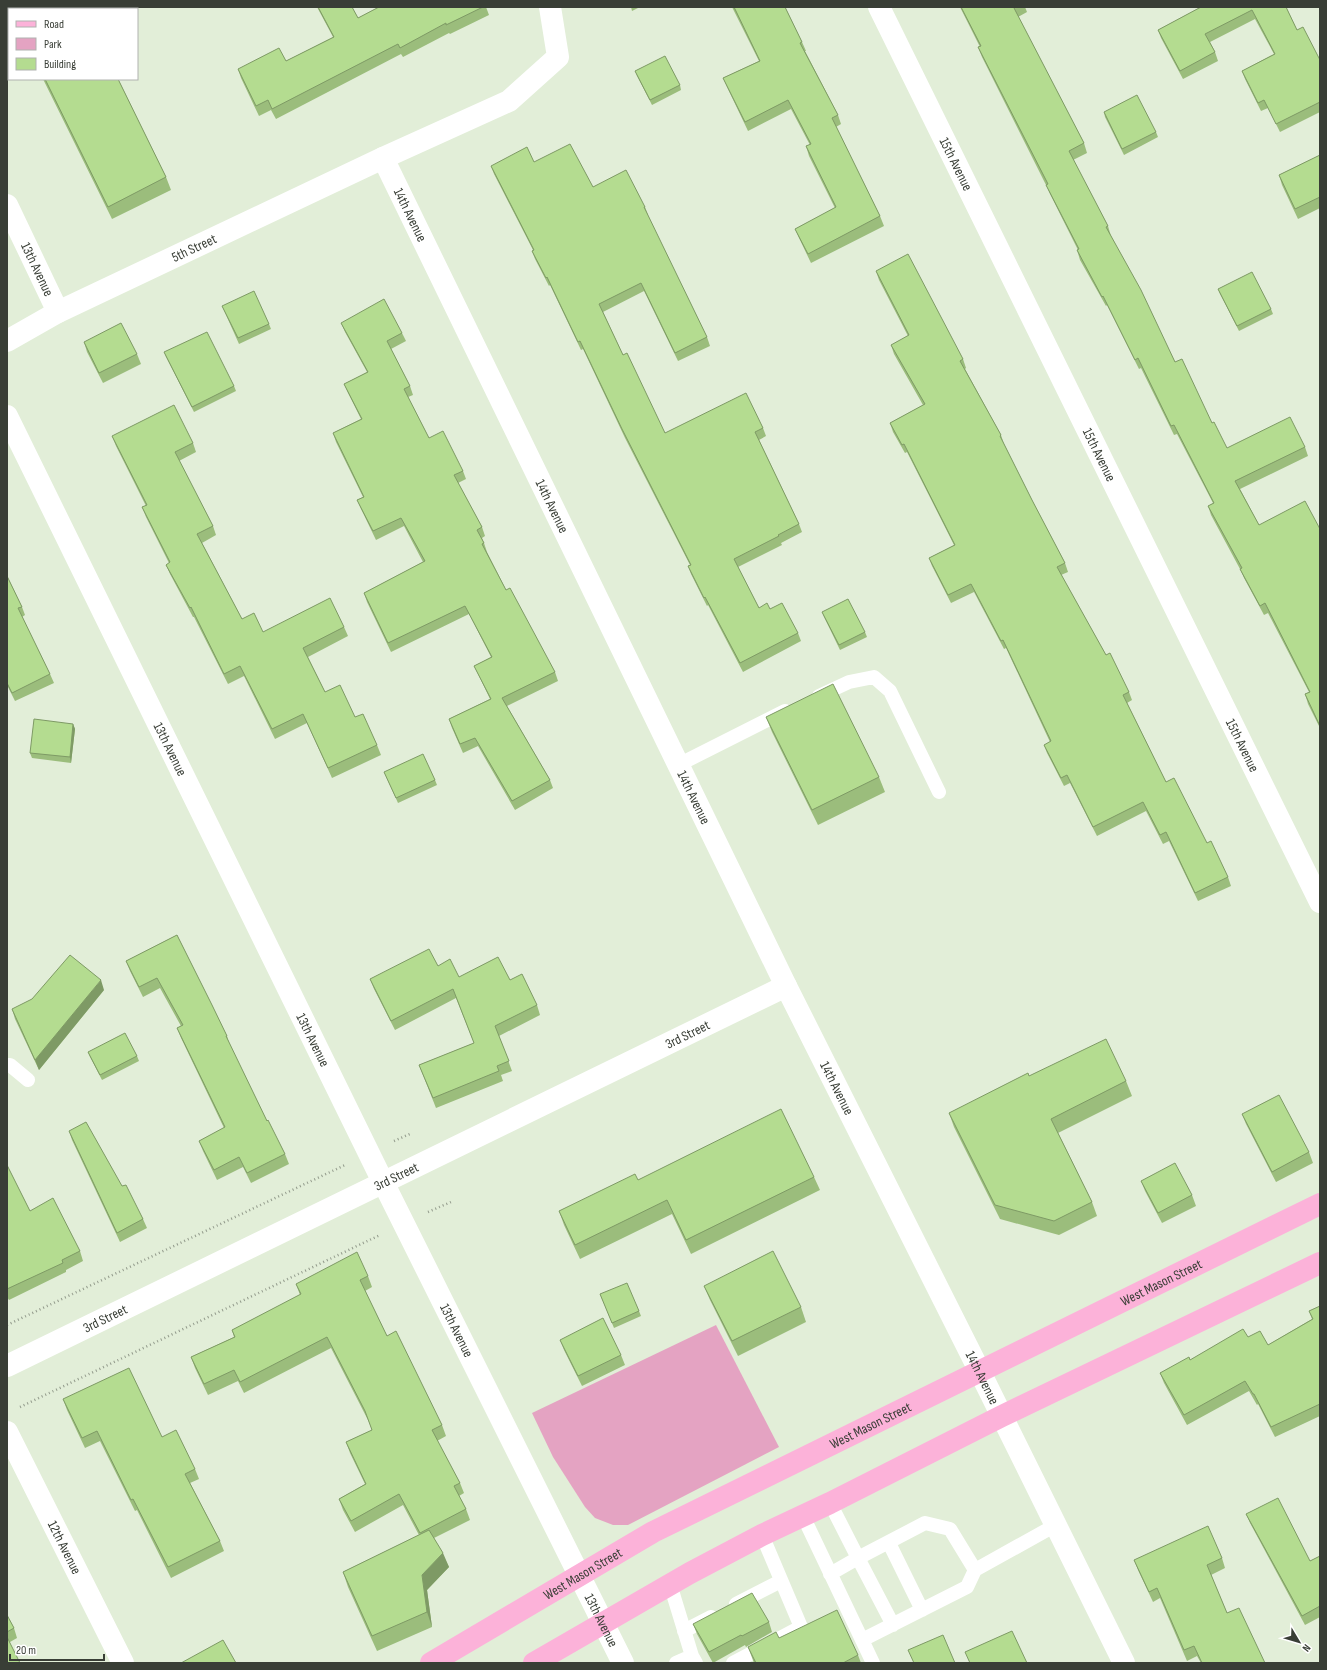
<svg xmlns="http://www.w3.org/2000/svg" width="1327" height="1670" font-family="'Sofia Sans Condensed',sans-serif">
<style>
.green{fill:#e4a3c2}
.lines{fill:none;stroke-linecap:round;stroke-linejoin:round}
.path{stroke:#939b8c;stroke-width:2.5;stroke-dasharray:1 3;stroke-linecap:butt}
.service{stroke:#fff;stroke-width:14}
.minor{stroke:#fff;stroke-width:22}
.primary{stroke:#fcb2d9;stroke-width:22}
.wall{fill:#9bbd7c}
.shaded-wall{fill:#7e9a65}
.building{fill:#b4dc90;stroke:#7e9a65}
.labels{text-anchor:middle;stroke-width:4;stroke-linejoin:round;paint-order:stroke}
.street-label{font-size:14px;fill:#393e36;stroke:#fff}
</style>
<rect width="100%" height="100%" fill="#e2eed8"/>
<path class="green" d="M716 1325 779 1447 628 1525H613L595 1518 585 1507 553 1457 532 1413Z"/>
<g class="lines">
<path class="path" d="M394 1141 412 1133
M428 1212 451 1202
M7 1325 345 1165
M20 1407 380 1235"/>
<path class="service" d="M819 696 849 682 874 677 890 691 939 792
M678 765 785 711
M7 1065H10L28 1080
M830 1503 858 1558 925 1523 950 1529 975 1570 1056 1525
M803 1516 873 1663
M889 1543 922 1610
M830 1574 858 1558 893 1625
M670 1584 692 1656
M736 1604 781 1581
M684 1631 711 1617
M862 1640 967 1587 975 1570
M676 1663 692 1656 696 1663
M733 1663 801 1627 762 1535"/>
<g class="minor">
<path id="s1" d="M879 7 1320 902"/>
<path id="s2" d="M383 158 786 986 980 1372 1124 1663"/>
<path id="s3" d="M7 205 58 312"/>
<path id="s4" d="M7 341 58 312 383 158 509 101 558 57 550 7"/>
<path id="s5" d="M7 416 383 1182 623 1663"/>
<path id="s6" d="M7 1366 786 986"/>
<path id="s7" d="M7 1432 123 1663"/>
</g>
<g class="primary">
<path id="s8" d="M431 1663 653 1532 1320 1204"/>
<path d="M534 1663 690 1573 762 1535 830 1503 1002 1416 1320 1263"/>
</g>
</g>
<path class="wall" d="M9 7H123L119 9H10Z
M317 7H352L358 18 379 7H486L489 15 450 34 449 33 403 57 401 54 276 119 271 110 259 116 241 78 238 69 286 61 333 37Z
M631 7H640L632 11Z
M732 7H785L802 42 806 51H805L838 115 841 124 836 127 880 216 884 226 811 263 799 238 795 229 835 208 809 156 806 146 810 145 791 109 748 131 727 87 723 78 759 61Z
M960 7H1025L1027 12 1018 17 1084 143 1087 153 1073 160 1108 226 1111 236 1175 362 1227 448 1305 447 1308 456 1240 489 1259 525 1320 529V728L1308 704 1305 694 1309 692 1268 613 1264 615 1244 578 1240 569 1211 515 1208 506 1213 503 1177 434 1174 435 1141 368 1139 369 1107 305 1106 306 1080 260 1077 250H1078L1050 194 1046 185 982 57 978 47H980Z
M1201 7H1286L1297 30 1320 60V112L1280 132 1268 108 1261 111 1245 79 1242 71 1274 54 1255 19 1210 42 1215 52 1218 61 1183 79 1161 38 1158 30Z
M635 71 680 85 681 90 652 105 637 76Z
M43 79H118L166 177 171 190 112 219Z
M1104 112 1156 132 1158 137 1124 155 1105 117Z
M1320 155V208L1298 219 1282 185 1279 175Z
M491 166 593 187 645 207 648 215H647L707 337 710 346 678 361 644 291 603 312 623 355 665 433 763 428 766 436 759 440 799 524 802 532 781 543 782 545 738 567 759 608 770 609 798 633 801 641 743 672 708 605 707 606 691 574 688 566 690 565 625 438 583 349 581 350 550 285 549 286 535 259 532 251 533 250 494 174Z
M876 271 963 359 966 368 965 369 1001 435 1004 444 1032 500 1065 563 1068 572 1061 575 1106 655 1129 692 1132 700 1127 703 1166 782 1207 843 1228 877 1231 886 1198 901 1169 841 1163 844 1146 811 1097 836 1070 783 1064 786 1047 753 1044 745 1050 742 1006 648 1004 649 974 592 951 603 932 566 929 558 954 545 907 452 905 453 893 432 890 423 923 405 894 354 891 345 908 336 879 280Z
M1218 289 1271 309 1273 314 1239 331 1220 294Z
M222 306 269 324 271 329 239 344Z
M341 323 402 333 406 341 391 349 410 386 413 395 408 397 429 438 463 471 466 479 458 483 482 527 485 536 482 538 484 543 487 552 506 590 555 672 558 681 507 706 550 780 553 788 515 810 478 746 463 753 452 728 449 719 490 699 478 674 474 666 491 657 469 614 391 652 367 602 364 593 423 562 404 526 376 540 361 509 357 500 363 497 336 442 333 433 361 419 348 393 344 384 367 372 345 332Z
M84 342 137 354 141 364 103 383 87 352Z
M164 352 234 386 236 391 194 412 166 357Z
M112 436 193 443 196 452 179 461 213 526 216 535 202 543 242 619 263 632 344 627 348 636 308 657 325 692 355 717 377 745 381 755 332 778 307 723 275 739 244 676 228 684 194 617H193L170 574 166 565 169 563 146 517 142 507 146 506 116 446Z
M7 576 22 607 25 615 22 617 50 674 54 683 15 701 7 685Z
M822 612 865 632 867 637 840 650 824 617Z
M766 717 879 777 885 792 818 825 772 732Z
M73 724 75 729 71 763 32 758 30 753Z
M384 772 435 780 437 785 398 803Z
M177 935 227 1036 230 1046 267 1121 285 1154 289 1164 251 1183 243 1167 217 1180 203 1151 199 1141 224 1128 181 1038 177 1028 181 1026 160 988 143 997 130 971 126 961Z
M438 966 459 977 510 980 537 1005 540 1015 499 1036 512 1071 501 1075 503 1081 436 1108 419 1065 474 1043 456 998 395 1030 374 989 370 979Z
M104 990 39 1070 15 1019 12 1009Z
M88 1052 137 1056 139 1061 102 1080 90 1057Z
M1029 1076 1126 1081 1132 1096 1058 1133 1092 1202 1097 1216 1059 1235 1000 1219 954 1127 949 1113Z
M1242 1114 1309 1152 1313 1163 1276 1182 1246 1124Z
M69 1131 122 1186 143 1219 147 1228 120 1242 72 1140Z
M7 1166 30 1211 80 1251 83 1261 66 1270V1272L9 1300 7 1297Z
M814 1177 820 1190 691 1254 672 1214 580 1259 564 1225 559 1211 638 1180Z
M1141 1181 1192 1195 1196 1206 1162 1223 1145 1191Z
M368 1276 372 1287 365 1291 387 1336 442 1425 446 1436 437 1441 460 1483 464 1493 459 1496 466 1509 470 1520 434 1538 449 1567 427 1590 432 1627 377 1651 348 1587 343 1572 419 1535 403 1505 355 1532 343 1510 339 1499 365 1484 350 1453 346 1442 372 1430 369 1422 331 1348 244 1393 238 1381 208 1395 195 1368 191 1357 234 1337 232 1330 300 1295 296 1284Z
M704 1286 801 1307 806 1322 738 1356 710 1300Z
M600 1294 639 1311 641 1316 614 1328Z
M1320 1306V1416L1275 1437 1258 1404 1257 1405 1249 1391 1187 1425 1164 1383 1160 1373 1190 1360 1248 1337 1268 1345 1312 1319 1309 1311Z
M560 1340 621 1355 625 1365 582 1386 564 1350Z
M63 1399 162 1437 195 1469 199 1479 190 1483 220 1541 224 1551 171 1578 137 1510 135 1511 100 1441 85 1448 67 1410Z
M1246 1514 1310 1561 1320 1556V1617L1305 1625 1250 1523Z
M1222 1558 1225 1568 1211 1575 1227 1613 1265 1663H1201L1197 1656 1187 1661 1160 1598 1153 1602 1138 1570 1134 1560Z
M7 1615 14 1628 17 1638 10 1642 7 1663Z
M769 1622 772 1632 746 1647 745 1645 713 1663 697 1634 693 1624Z
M779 1638 858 1655 861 1663H754L748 1647Z"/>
<path class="shaded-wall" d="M73 724 75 729 71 763 70 757Z
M101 980 104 990 39 1070 35 1060Z
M443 1553 449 1567 427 1590 432 1627 427 1612 422 1575Z"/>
<path class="building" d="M10 7H96L93 9H11Z
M318 7H352L358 18 379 7H483L446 25V23L400 48 398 44 272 109 268 100 256 106 238 69 279 48 286 61 334 37Z
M734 7H785L802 42 800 43 838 115 832 118 880 216 808 254 795 229 836 207 806 146 811 144 788 100 745 122 723 78 760 61Z
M961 7H1016L1014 8 1084 143 1069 151 1108 226 1106 227 1141 290 1175 362 1182 359 1212 423 1214 422 1227 448 1290 417 1305 447 1235 481 1259 525 1305 501 1320 529V726L1305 694 1310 692 1265 603 1260 606 1240 569 1242 568 1208 506 1214 503 1174 425 1171 426 1138 358 1135 360 1103 296 1102 297 1077 250 1079 249 1046 185 1048 184 978 47 981 46Z
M1201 7H1286L1297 30 1303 27 1320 60V102L1276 124 1264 100 1258 103 1242 71 1275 54 1252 10 1205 34 1215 52 1180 71 1158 30Z
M665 56 680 85 650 100 635 71Z
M45 79H118L166 177 108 207Z
M1137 95 1156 132 1122 149 1104 112Z
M570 144 593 187 626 170 645 207H644L707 337 675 353 641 283 599 304 623 355 627 353 665 433 746 393 763 428 755 432 799 524 778 535 779 536 734 559 759 608 767 603 770 609 782 603 798 633 740 663 705 597 704 598 688 566 691 565 622 429 580 341 578 342 547 277 546 278 532 251 534 250 491 166 527 147 534 162Z
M1320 155V197L1295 209 1279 175Z
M908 254 963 359 960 361 1001 435 1000 436 1032 500 1065 563 1057 567 1106 655 1110 653 1129 692 1123 695 1166 782 1174 778 1207 843 1211 841 1228 877 1195 893 1166 832 1160 835 1143 802 1093 827 1067 775 1061 778 1044 745 1051 741 1003 640 1001 641 971 584 948 595 929 558 955 545 904 444 902 445 890 423 925 404 891 345 909 335 876 271Z
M1252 272 1271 309 1237 326 1218 289Z
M254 291 269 324 238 338 222 306Z
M384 299 402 333 387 341 410 386 404 389 429 438 443 431 463 471 454 475 482 527 477 530 484 543 482 544 506 590 510 588 555 672 502 698 550 780 512 801 475 738 460 744 449 719 491 699 474 666 492 657 465 606 388 643 364 593 425 561 401 518 373 531 357 500 364 497 333 433 362 419 344 384 368 372 341 323Z
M121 323 137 354 99 373 84 342Z
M207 332 234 386 192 407 164 352Z
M174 405 193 443 175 452 213 526 197 534 242 619 254 613 263 632 330 598 344 627 303 648 325 692 340 685 355 717 363 714 377 745 328 768 303 714 272 729 240 666 224 674 191 607 190 608 166 565 170 562 142 507 147 505 112 436Z
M7 576 22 607 18 608 50 674 12 693 7 683Z
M848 599 865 632 839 645 822 612Z
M833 684 879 777 812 810 766 717Z
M34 719 73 724 70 757 30 753Z
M423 754 435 780 396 798 384 772Z
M177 935 212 1005 227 1036H226L267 1121 268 1120 285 1154 247 1173 239 1157 214 1170 199 1141 225 1127 177 1028 183 1025 157 978 139 987 126 961Z
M429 949 438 966 450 959 459 977 498 957 510 980 522 974 537 1005 495 1026 509 1061 497 1066 499 1071 433 1098 419 1065 474 1043 453 989 391 1021 370 979Z
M70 955 101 980 35 1060 12 1009 32 999Z
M125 1033 137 1056 100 1075 88 1052Z
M1106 1039 1126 1081 1051 1119 1092 1202 1054 1221 995 1205 949 1113 1028 1073 1029 1076Z
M1279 1095 1309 1152 1272 1172 1242 1114Z
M781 1109 814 1177 686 1240 667 1200 575 1245 559 1211 635 1174 638 1180Z
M86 1122 122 1186 126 1185 143 1219 117 1233 69 1131Z
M1175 1163 1192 1195 1158 1213 1141 1181Z
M7 1165 30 1211 53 1198 80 1251 62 1260 63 1263 7 1289Z
M773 1251 801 1307 732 1341 704 1286Z
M357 1252 368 1276 360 1280 387 1336 396 1331 442 1425 432 1430 460 1483 454 1486 466 1509 420 1533 399 1494 351 1521 339 1499 366 1484 346 1442 372 1430 365 1411 327 1337 240 1382 234 1370 204 1384 191 1357 235 1337 232 1330 301 1294 296 1284Z
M627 1283 639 1311 612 1323 600 1294Z
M1320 1306V1404L1271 1427 1254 1394H1253L1245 1381 1184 1415 1160 1373 1189 1357 1190 1360 1243 1329 1248 1337 1260 1331 1268 1345 1313 1319 1309 1311Z
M603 1318 621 1355 578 1376 560 1340Z
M129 1368 162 1437 176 1430 195 1469 185 1474 220 1541 168 1567 133 1499 131 1500 97 1431 82 1438 63 1399Z
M1278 1498 1310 1561 1320 1556V1606L1302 1616 1246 1514Z
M1208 1526 1222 1558 1207 1565 1227 1613 1239 1608 1265 1663H1202L1194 1646 1184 1650 1157 1588 1149 1592 1134 1560Z
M429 1530 443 1553 422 1575 427 1612 372 1636 343 1572Z
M752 1593 769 1622 742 1636 741 1635 709 1652 693 1624Z
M837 1610 858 1655 843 1663H756L748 1647 776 1632 779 1638Z
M7 1615 14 1628 7 1632Z
M1012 1631 1027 1663H970L965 1652Z
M943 1635 955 1663H914L908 1650Z
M7 1637 20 1663H7Z
M223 1640 236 1663H181Z"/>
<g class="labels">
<g class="street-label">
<text dy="5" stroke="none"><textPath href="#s1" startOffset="175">15th Avenue</textPath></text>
<text dy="5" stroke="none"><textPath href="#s2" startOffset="63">14th Avenue</textPath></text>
<text dy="5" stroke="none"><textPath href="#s4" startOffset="209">5th Street</textPath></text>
<text dy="5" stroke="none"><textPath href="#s3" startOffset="71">13th Avenue</textPath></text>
<text dy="5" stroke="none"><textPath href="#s1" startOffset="499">15th Avenue</textPath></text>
<text dy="5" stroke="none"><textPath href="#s2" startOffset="387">14th Avenue</textPath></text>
<text dy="5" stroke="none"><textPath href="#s1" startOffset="823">15th Avenue</textPath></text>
<text dy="5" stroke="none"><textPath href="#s5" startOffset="371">13th Avenue</textPath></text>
<text dy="5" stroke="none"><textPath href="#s2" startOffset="711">14th Avenue</textPath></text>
<text dy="5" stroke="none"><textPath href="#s6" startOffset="757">3rd Street</textPath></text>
<text dy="5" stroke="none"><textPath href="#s5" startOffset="695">13th Avenue</textPath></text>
<text dy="5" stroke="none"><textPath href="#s2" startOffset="1035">14th Avenue</textPath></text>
<text dy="5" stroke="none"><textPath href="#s6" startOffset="433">3rd Street</textPath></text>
<text dy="5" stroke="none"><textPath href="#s8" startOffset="824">West Mason Street</textPath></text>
<text dy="5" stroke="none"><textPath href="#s6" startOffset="109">3rd Street</textPath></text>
<text dy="5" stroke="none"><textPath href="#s5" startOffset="1019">13th Avenue</textPath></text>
<text dy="5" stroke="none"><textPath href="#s2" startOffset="1359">14th Avenue</textPath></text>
<text dy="5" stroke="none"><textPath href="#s8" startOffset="500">West Mason Street</textPath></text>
<text dy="5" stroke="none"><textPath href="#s7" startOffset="129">12th Avenue</textPath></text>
<text dy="5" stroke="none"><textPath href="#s8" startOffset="176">West Mason Street</textPath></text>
<text dy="5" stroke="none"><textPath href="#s5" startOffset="1343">13th Avenue</textPath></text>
</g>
</g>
<rect width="1327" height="1670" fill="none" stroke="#393e36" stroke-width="16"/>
<rect x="8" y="8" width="130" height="72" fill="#ffffff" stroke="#b0b2af"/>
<rect x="16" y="21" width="20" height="6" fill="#fcb2d9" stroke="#b0b2af"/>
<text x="44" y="28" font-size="12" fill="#393e36">Road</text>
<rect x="16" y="38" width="20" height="12" fill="#e4a3c2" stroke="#b0b2af"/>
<text x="44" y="48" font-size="12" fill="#393e36">Park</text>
<rect x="16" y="58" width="20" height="12" fill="#b4dc90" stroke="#b0b2af"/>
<text x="44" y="68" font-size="12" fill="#393e36">Building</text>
<g transform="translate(1299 1642) rotate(128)" stroke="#ffffff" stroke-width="3" paint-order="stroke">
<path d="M0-3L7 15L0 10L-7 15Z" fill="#393e36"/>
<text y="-6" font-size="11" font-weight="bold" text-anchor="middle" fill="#393e36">N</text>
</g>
<path d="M10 1654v6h94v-6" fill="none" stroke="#393e36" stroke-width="2"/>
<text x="16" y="1654" font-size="12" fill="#393e36" stroke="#ffffff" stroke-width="3" paint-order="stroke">20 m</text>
</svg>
